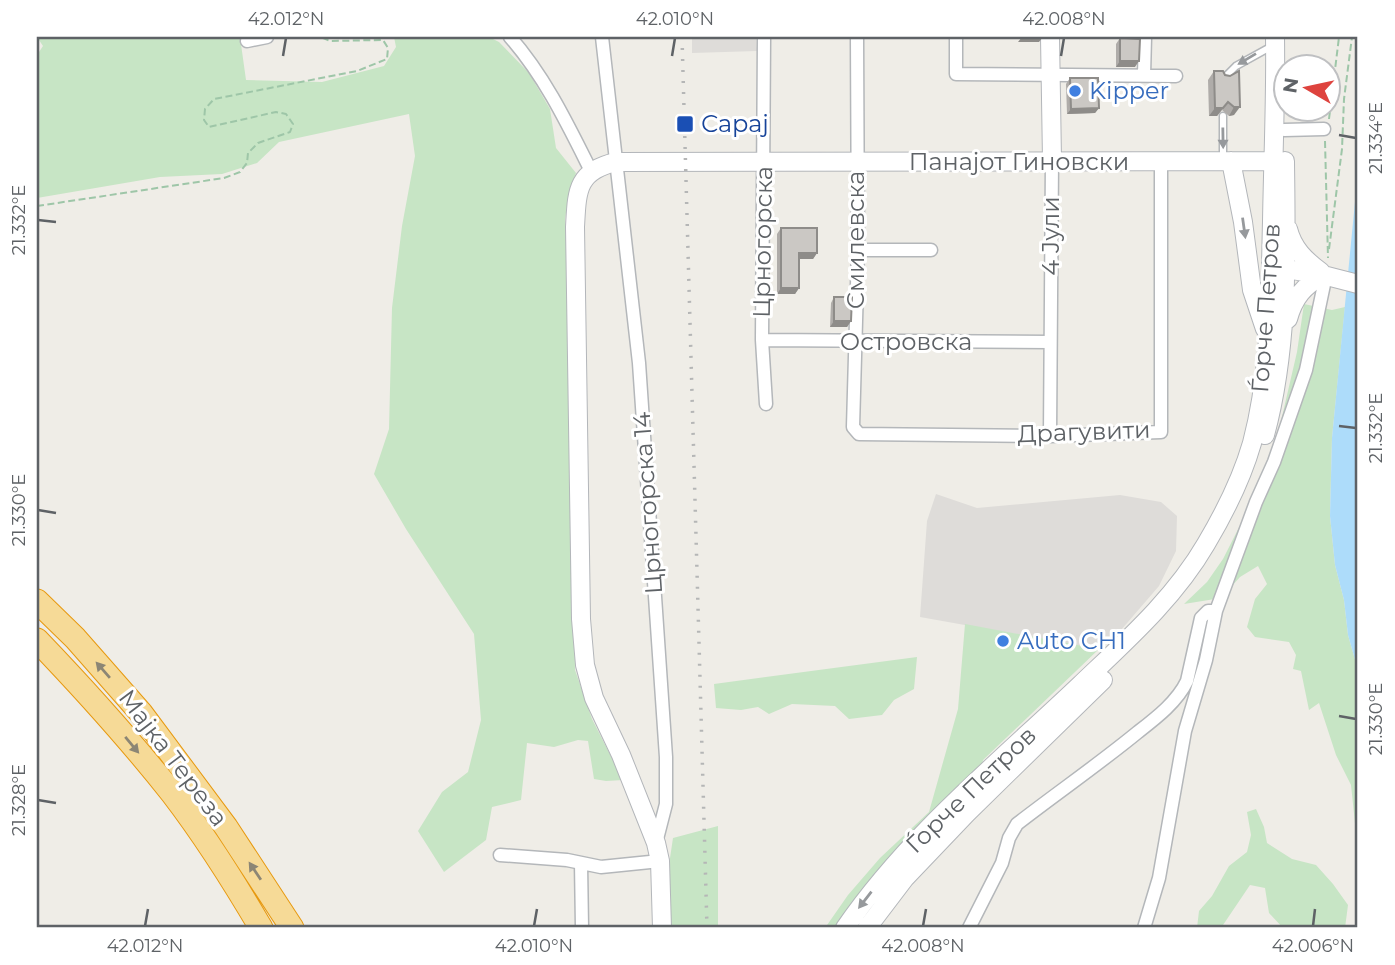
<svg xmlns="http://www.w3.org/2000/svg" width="1395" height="965" font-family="Montserrat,sans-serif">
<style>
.industrial{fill:#dedcd9}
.green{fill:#c7e5c5}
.water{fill:#addcfa}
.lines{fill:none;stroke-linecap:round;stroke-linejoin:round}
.lane-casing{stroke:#b4b7ba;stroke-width:9}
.street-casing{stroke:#b4b7ba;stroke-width:15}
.secondary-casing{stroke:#b3b6ba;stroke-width:20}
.highway-casing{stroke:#e7990f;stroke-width:25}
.path{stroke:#9ec6a8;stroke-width:2;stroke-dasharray:7 3.5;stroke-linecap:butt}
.lane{stroke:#fff;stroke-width:6}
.street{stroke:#fff;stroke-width:12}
.secondary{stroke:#fff;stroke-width:18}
.highway{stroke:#f6da97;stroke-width:23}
.rail{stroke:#b5b6b6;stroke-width:3.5;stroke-dasharray:2 9;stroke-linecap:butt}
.wall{fill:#afaca9}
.shaded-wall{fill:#8e8c89}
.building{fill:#cbc8c4;stroke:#8e8c89;stroke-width:2}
.oneway{fill:#96999c}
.oneway2{fill:#8c8675}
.ticks{fill:none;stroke:#5e6266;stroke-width:2.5}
.shop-dot{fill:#3f7fe0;stroke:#fff;stroke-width:2.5}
.transit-dot{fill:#1a4fb4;stroke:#fff;stroke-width:2.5}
.labels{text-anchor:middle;stroke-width:6;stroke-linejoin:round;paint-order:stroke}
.shop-label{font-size:24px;fill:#366cbe;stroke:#fff;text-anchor:start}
.transit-label{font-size:24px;fill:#164399;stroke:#fff;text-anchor:start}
.street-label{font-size:24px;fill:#5e6266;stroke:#fff}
.neatline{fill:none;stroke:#5e6266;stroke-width:2.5}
.ticks-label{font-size:18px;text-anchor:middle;fill:#5e6266}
</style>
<rect width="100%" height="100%" fill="#efede7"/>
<path class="industrial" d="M692 37H756L757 51 692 53Z
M936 494 977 508 1120 495 1161 502 1177 516 1176 551 1159 586 1115 637 1099 649 920 617 927 521Z"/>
<path class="green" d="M37 37H240L246 80 322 82 384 66 396 47 394 37H489L499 42 529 73 550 109 556 148 576 173 569 192 565 219 570 319 569 415 573 463 575 670 592 719 623 780 606 781 594 779 588 741 578 740 554 747 527 743 521 800 492 807 486 840 444 872 418 831 442 792 468 772 481 720 474 634 406 529 374 474 389 429 392 308 402 226 415 156 409 114 279 142 257 163 222 174 160 177 37 198V55L43 46Z
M1304 304 1332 310 1345 307 1332 438 1330 516 1335 565 1344 600 1348 635 1358 670V852L1351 785 1336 755 1319 703 1309 710 1301 671 1293 669 1296 655 1289 642 1255 637 1247 627 1255 599 1267 584 1258 566 1240 577 1221 598 1184 604 1207 582 1223 559 1264 478 1278 434 1297 352Z
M965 624 1099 649 983 760 981 772 876 928H825L848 895 880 858 929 812 958 709Z
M917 657 914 689 894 700 882 715 849 719 835 706 792 704 769 714 758 707 741 710 716 708 714 684Z
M1256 809 1264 827 1267 843 1292 859 1316 865 1333 884 1348 905 1345 928H1283L1269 913 1265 888 1250 885 1221 928H1197L1199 911 1212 896 1229 866 1247 852 1251 835 1247 812Z
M718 826V928H666L667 878 673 838Z"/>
<path class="water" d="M1358 171V670L1348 635 1344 600 1335 565 1330 516 1332 438Z"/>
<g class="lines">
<defs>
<path id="lane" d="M1223 79 1236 66 1274 45
M1223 116V159"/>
<path id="street" d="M510 37C545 77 567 123 591 171
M602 37 639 363 666 757V804L656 843
M764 37 762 340 766 404
M857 37 858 250 853 427 859 434 1050 436 1161 432V162
M956 37V74L1176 76
M247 41 267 37
M1144 75 1145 37
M1284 130 1324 129
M858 250H931
M762 340 1050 342
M1050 436 1052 160
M500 855 567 860 601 867 660 861
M581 863 582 928
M969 928 1002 863 1009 838 1017 824C1057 793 1099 764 1138 732 1156 718 1177 702 1187 681L1201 618 1208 611H1216L1256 502 1274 462 1306 370 1326 275
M1144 928 1159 878 1185 731 1206 660 1216 611"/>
<path id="secondary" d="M1050 37 1052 160
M1231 161 1243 222 1252 290 1265 329
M1288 229C1293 249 1305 260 1321 272
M1274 267 1323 275 1358 284
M1288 319C1294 297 1304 286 1323 275
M1265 435C1289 346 1286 253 1285 161
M662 928 660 861 656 843 621 755 594 698 585 665 581 619 575 227C577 192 576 171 616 162L1273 161
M845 928C909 835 998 763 1080 685 1125 642 1174 599 1206 544 1225 512 1242 478 1252 443 1271 371 1270 296 1272 222 1273 160 1276 98 1275 37
M867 928 905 878 967 813 1103 680"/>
<path id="highway" d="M37 601 75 638 141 713 226 827 292 928
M37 640C84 689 130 740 172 793 205 836 234 882 261 928"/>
</defs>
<use href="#lane" class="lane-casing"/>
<use href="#street" class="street-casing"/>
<use href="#secondary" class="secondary-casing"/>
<use href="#highway" class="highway-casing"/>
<path class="path" d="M1329 119 1339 37
M1325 141 1328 258
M37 206 224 178 240 172 247 163 248 153 258 143 290 132 293 124 286 114 276 112 209 127 204 120 205 109 214 99 357 71 387 59 388 48 383 40 330 41 321 37
M1329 249 1342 149 1344 99 1352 37"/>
<use href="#lane" class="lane"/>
<use href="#street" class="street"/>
<use href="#secondary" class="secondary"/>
<use href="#highway" class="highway"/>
<path class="rail" d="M682 37 707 928"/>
</g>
<path class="wall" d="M1120 38 1135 67H1116V44Z
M1214 71 1230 76 1239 71 1234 115 1229 116 1222 110 1217 116H1209L1208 80Z
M1070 78 1099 108 1095 113 1067 114 1066 84Z
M781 228 817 253 813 259H799V288L795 294H777V234Z
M834 297 851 321 847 327H830L831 303Z"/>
<path class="shaded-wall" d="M1022 37H1043L1039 42H1018Z
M1120 61H1139L1135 67H1116Z
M1228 102 1217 116H1209L1215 108Z
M1234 107H1240L1234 115 1229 116Z
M1099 108 1095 113 1067 114 1071 109Z
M799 253H817L813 259H796Z
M781 288H799L795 294H777Z
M834 321H851L847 327H830Z"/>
<path class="building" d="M1120 38 1140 39 1139 61H1120Z
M1214 71H1223L1225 75 1230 76 1239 71 1240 107H1234L1228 102 1223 108H1215Z
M1070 78H1098L1099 108 1071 109Z
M781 228H817V253H799V288H781Z
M834 297H852L851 321H834Z"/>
<defs><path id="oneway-solid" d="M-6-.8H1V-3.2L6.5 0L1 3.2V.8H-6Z" transform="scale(1.75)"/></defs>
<g class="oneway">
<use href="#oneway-solid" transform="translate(1247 59) rotate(149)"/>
<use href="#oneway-solid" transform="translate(1223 138) rotate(89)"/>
<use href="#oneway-solid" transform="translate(1244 228) rotate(82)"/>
<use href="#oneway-solid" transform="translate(865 900) rotate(128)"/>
</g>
<g class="oneway2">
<use href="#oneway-solid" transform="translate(103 670) rotate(-131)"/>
<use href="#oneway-solid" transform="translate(132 745) rotate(50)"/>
<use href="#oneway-solid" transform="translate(255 871) rotate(-124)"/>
</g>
<path class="ticks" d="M283 56 286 38M672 56 675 38M1061 56 1064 38M1339 135 1356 138M38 220 56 222M1339 426 1356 428M38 510 56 513M1339 716 1356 719M38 800 56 803M145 926 148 909M534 926 537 909M923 926 926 909M1313 926 1315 909"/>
<g class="shop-dot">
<circle cx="1075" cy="91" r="7"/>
<circle cx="1003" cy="641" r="7"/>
</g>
<rect class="transit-dot" x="676" y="115" width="18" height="18" rx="3.5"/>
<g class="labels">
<g class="shop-label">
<text x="1089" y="99">Kipper</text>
<text x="1017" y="649">Auto CH1</text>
</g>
<g class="transit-label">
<text x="701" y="132">Сарај</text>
</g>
<g class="street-label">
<text x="1019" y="170">Панајот Гиновски</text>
<text transform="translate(1051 236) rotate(-90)" y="8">4 Јули</text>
<text transform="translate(856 240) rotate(-90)" y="8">Смилевска</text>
<text transform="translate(763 242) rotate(-89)" y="8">Црногорска</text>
<text transform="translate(1266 308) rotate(-86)" y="8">Ѓорче Петров</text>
<text x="906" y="350">Островска</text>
<text transform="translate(1084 432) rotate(-2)" y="8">Драгувити</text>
<text transform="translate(648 503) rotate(-94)" y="8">Црногорска 14</text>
<text transform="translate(173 758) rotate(53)" y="8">Мајка Тереза</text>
<text transform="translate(971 790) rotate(-44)" y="8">Ѓорче Петров</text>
</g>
</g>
<rect width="1395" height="965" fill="none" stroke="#ffffff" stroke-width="77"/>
<g transform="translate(1307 88) rotate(279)"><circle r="33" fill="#ffffff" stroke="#bfc0c2" stroke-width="2"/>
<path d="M0-5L12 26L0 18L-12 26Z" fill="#de433e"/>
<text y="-10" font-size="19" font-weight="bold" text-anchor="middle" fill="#5e6266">N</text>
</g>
<rect x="38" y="38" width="1318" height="888" class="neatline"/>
<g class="ticks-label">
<text x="286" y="25">42.012°N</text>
<text x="675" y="25">42.010°N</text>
<text x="1064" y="25">42.008°N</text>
<text transform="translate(1376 138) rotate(-90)" y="6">21.334°E</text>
<text transform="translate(19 220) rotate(-90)" y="6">21.332°E</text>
<text transform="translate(1376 428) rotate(-90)" y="6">21.332°E</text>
<text transform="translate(19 510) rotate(-90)" y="6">21.330°E</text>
<text transform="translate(1376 719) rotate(-90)" y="6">21.330°E</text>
<text transform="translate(19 800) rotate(-90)" y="6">21.328°E</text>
<text x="145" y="952">42.012°N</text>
<text x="534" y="952">42.010°N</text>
<text x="923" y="952">42.008°N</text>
<text x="1313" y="952">42.006°N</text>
</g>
</svg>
